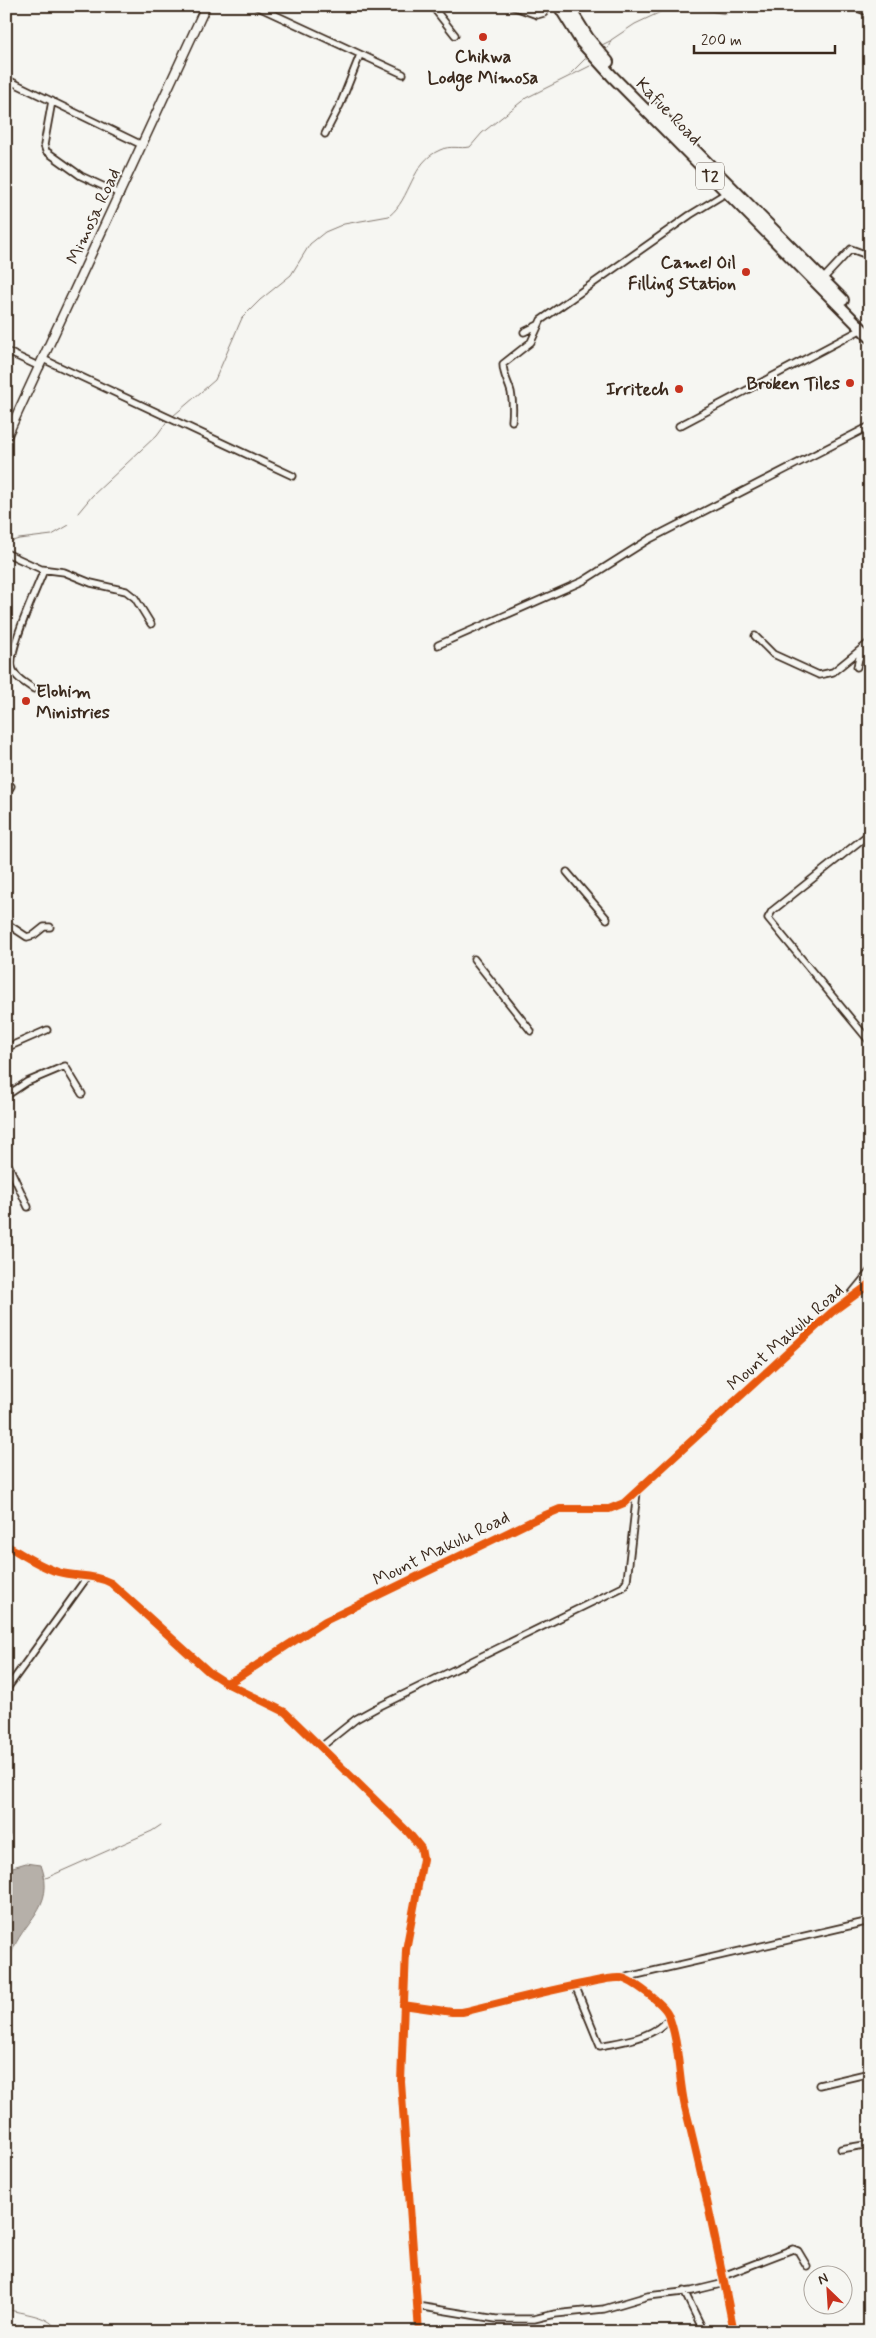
<svg xmlns="http://www.w3.org/2000/svg" width="876" height="2338" font-family="Mynerve,sans-serif">
<style>
.water{fill:#b6b0a9;stroke:#857a71}
.lines{fill:none;stroke-linecap:round;stroke-linejoin:round}
.stream{stroke:#857a71;stroke-width:1}
.street-casing{stroke:#3b2a1e;stroke-width:9}
.secondary-casing{stroke:#3b2a1e;stroke-width:11}
.highway-casing{stroke:#3b2a1e;stroke-width:14}
.street{stroke:#f6f6f2;stroke-width:5.5}
.secondary{stroke:#f6f6f2;stroke-width:8}
.highway{stroke:#f6f6f2;stroke-width:10}
.cycleway-casing{stroke:#f6f6f2;stroke-width:11}
.cycleway{stroke:#e8590c;stroke-width:8}
.poi-dot{fill:#c8321e;stroke:#f6f6f2;stroke-width:2}
.labels{text-anchor:middle;stroke-width:4;stroke-linejoin:round;paint-order:stroke}
.shield{fill:#f6f6f2;stroke:#73675e;stroke-width:1}
.shield-label{font-size:16px;font-weight:bold;fill:#3b2a1e}
.poi-label{font-size:18px;font-weight:bold;fill:#3b2a1e;stroke:#f6f6f2;text-anchor:end}
.street-label{font-size:18px;fill:#3b2a1e;stroke:#f6f6f2}
</style>
<rect width="100%" height="100%" fill="#f6f6f2"/>
<filter id="ink" filterUnits="userSpaceOnUse"><feTurbulence type="fractalNoise" baseFrequency=".02" numOctaves="2"/><feDisplacementMap in="SourceGraphic" scale="10" xChannelSelector="R" yChannelSelector="G"/><feConvolveMatrix kernelMatrix="1 2 1 2 8 2 1 2 1" color-interpolation-filters="sRGB"/></filter>
<g filter="url(#ink)">
<path class="water" d="M26 1863 41 1865C57 1908 22 1920 11 1955 5 1976 9 1999 9 2020L6 2019V1869Z"/>
<g class="lines">
<path class="stream" d="M697 6 704 10 726 14
M602 45 610 41
M608 48 611 40 635 24 669 8 688 6
M570 74 585 59
M173 416 215 380 242 318 260 300 291 275 310 244 325 232 344 224 389 216C411 199 411 162 440 150 450 145 460 149 470 147L482 133 526 98 590 66
M78 513 92 496 157 435 168 420
M6 543 19 539 52 535 69 525
M46 1878 152 1831 161 1825
M6 2309C21 2314 54 2315 57 2332"/>
<defs>
<path id="street" d="M256 6 403 74
M432 6 455 35
M512 6 537 15 544 13 545 6
M853 6 870 13
M6 79 142 145
M52 101 44 145 46 151 81 176 120 194
M325 134 340 105 360 55
M823 279 851 249 870 256
M524 332 538 325
M6 351 40 367
M43 359 293 476
M512 421C513 411 513 402 511 392 508 381 503 375 503 364L531 342 541 320 690 215 726 193
M679 426 862 329
M6 553 41 569 64 572 91 583 126 591 135 598 151 624
M755 636 773 654 819 675 833 672 870 642
M438 645 583 581 648 540 870 426
M857 667 859 658 870 649
M34 689C25 683 14 677 12 667 8 650 37 588 44 570
M6 794 11 786
M870 833 772 911 768 918 870 1042
M567 872 607 919
M6 923 27 937 34 935 44 927H50
M474 959 531 1031
M6 1048 47 1030
M6 1096 27 1082 65 1066 82 1094
M6 1160 28 1207
M852 1293 870 1271
M6 1545C23 1555 39 1566 58 1572 76 1577 94 1574 111 1583L209 1672 226 1683 237 1678 325 1621 536 1519 560 1509H609L624 1503 832 1312 870 1284
M226 1683 285 1712 408 1832 421 1848 423 1859 406 1950 401 2082 419 2332
M6 1690 88 1576
M321 1747 356 1719 376 1708 623 1587 627 1580 637 1492
M6 1811V1835
M623 1978 870 1921
M575 1985 600 2046C624 2041 654 2038 669 2018
M403 2005 452 2012H462C504 2002 545 1991 587 1983 597 1981 610 1977 621 1978 632 1980 663 2003 668 2014 680 2043 678 2077 685 2107 704 2181 719 2256 734 2332
M819 2085 870 2073
M841 2149 870 2144
M723 2276 793 2249 798 2251 807 2266
M684 2291 704 2332
M417 2306 496 2319H534L555 2314 604 2309 648 2296 692 2291 725 2283"/>
<path id="secondary" d="M6 438 206 6"/>
<path id="highway" d="M559 6 582 43 612 76 870 337
M568 6 588 38 608 62
M653 108 843 300"/>
</defs>
<use href="#street" class="street-casing"/>
<use href="#secondary" class="secondary-casing"/>
<use href="#highway" class="highway-casing"/>
<use href="#street" class="street"/>
<use href="#secondary" class="secondary"/>
<use href="#highway" class="highway"/>
<defs>
<path id="cycleway" d="M6 1545C23 1555 39 1566 58 1572 76 1577 94 1574 111 1583L209 1672 226 1683 237 1678 325 1621 536 1519 560 1509H609L624 1503 832 1312 870 1284
M226 1683 285 1712 408 1832 421 1848 423 1859 406 1950 401 2082 419 2332
M403 2005 452 2012H462C504 2002 545 1991 587 1983 597 1981 610 1977 621 1978 632 1980 663 2003 668 2014 680 2043 678 2077 685 2107 704 2181 719 2256 734 2332"/>
</defs>
<use href="#cycleway" class="cycleway-casing"/>
<use href="#cycleway" class="cycleway"/>
</g>
</g>
<g class="poi-dot">
<circle cx="483" cy="37" r="5"/>
<circle cx="746" cy="272" r="5"/>
<circle cx="850" cy="383" r="5"/>
<circle cx="679" cy="389" r="5"/>
<circle cx="26" cy="701" r="5"/>
</g>
<g class="labels">
<rect class="shield" x="696" y="162.5" width="28" height="27" rx="4"/>
<g class="shield-label">
<text x="710" y="182">T2</text>
</g>
<g class="poi-label">
<text x="483" y="62" text-anchor="middle">Chikwa<tspan x="483" dy="21">Lodge Mimosa</tspan></text>
<text x="736" y="268">Camel Oil<tspan x="736" dy="21">Filling Station</tspan></text>
<text x="840" y="389">Broken Tiles</text>
<text x="669" y="395">Irritech</text>
<text x="36" y="697" text-anchor="start">Elohim<tspan x="36" dy="21">Ministries</tspan></text>
</g>
<g class="street-label">
<text transform="translate(669 111) rotate(46)" y="6">Kafue Road</text>
<text transform="translate(93 216) rotate(-65)" y="6">Mimosa Road</text>
<text transform="translate(785 1337) rotate(-42)" y="6">Mount Makulu Road</text>
<text transform="translate(441 1548) rotate(-26)" y="6">Mount Makulu Road</text>
</g>
</g>
<rect width="876" height="2338" fill="none" stroke="#f6f6f2" stroke-width="25"/>
<rect x="12" y="12" width="851" height="2313" fill="none" stroke="#3b2a1e" stroke-width="2" filter="url(#ink)"/>
<g transform="translate(828 2290) rotate(335)"><circle r="24" fill="#f6f6f2" stroke="#aba49d"/>
<path d="M0-4L9 19L0 12L-9 19Z" fill="#c8321e"/>
<text y="-8" font-size="14" font-weight="bold" text-anchor="middle" fill="#3b2a1e">N</text>
</g>
<path d="M694 45v8h141v-8" fill="none" stroke="#3b2a1e" stroke-width="2.5"/>
<text x="701" y="45" font-size="15" fill="#3b2a1e" stroke="#f6f6f2" stroke-width="4" paint-order="stroke">200 m</text>
</svg>
